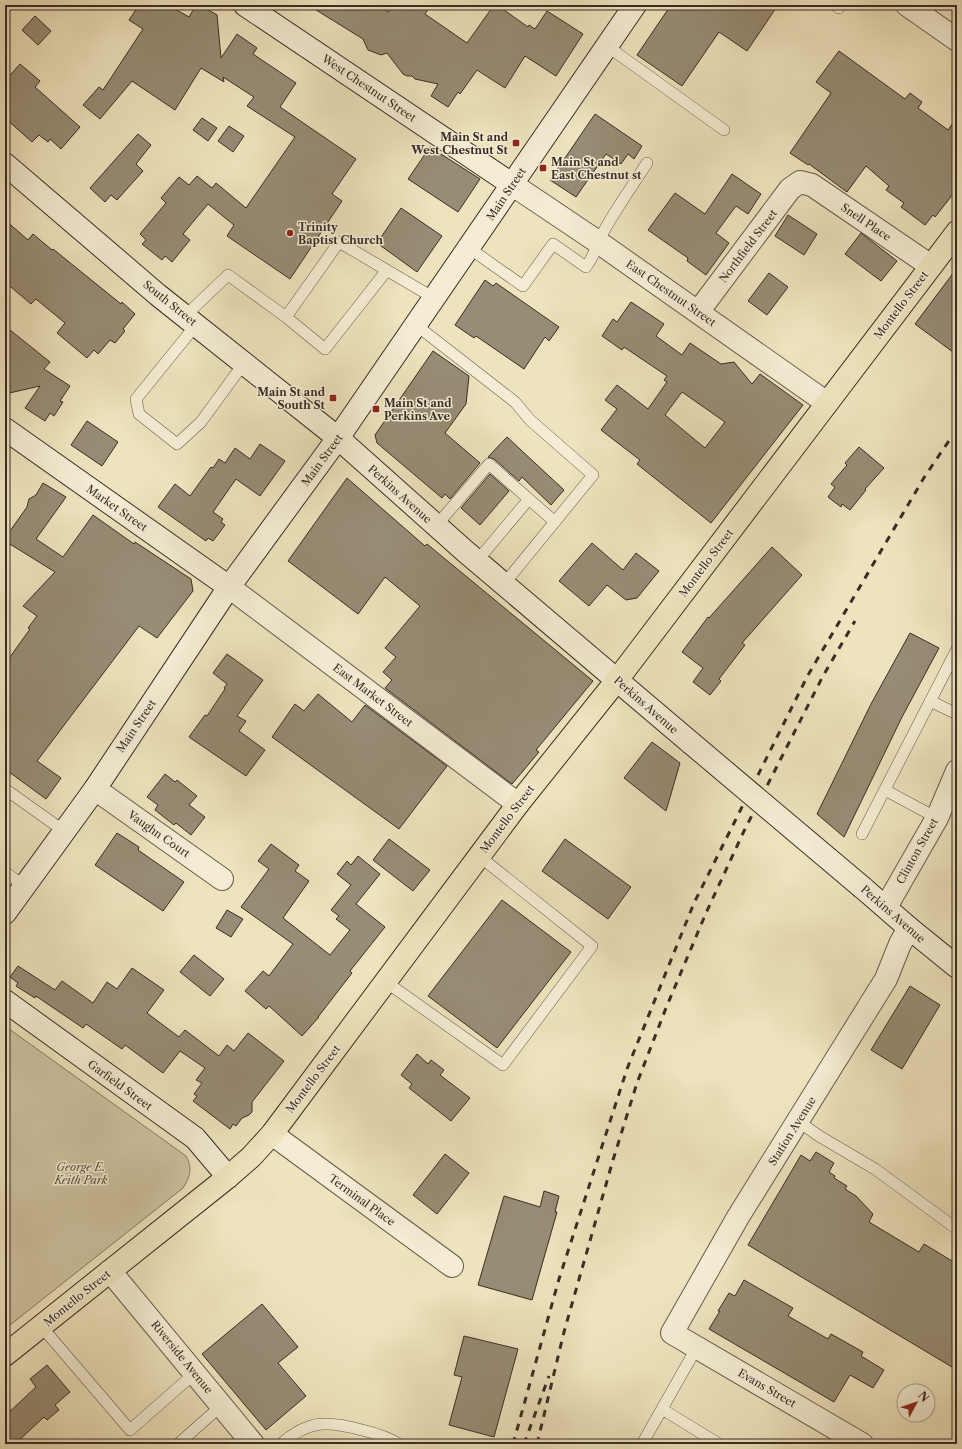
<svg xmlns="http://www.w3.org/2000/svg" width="962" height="1449" font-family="'Libre Caslon Text',serif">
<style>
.green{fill:#cfc4a3;stroke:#847864}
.building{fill:#978c75;stroke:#382d26;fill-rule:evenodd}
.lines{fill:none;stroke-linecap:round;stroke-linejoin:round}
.lane-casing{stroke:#665a4c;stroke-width:12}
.street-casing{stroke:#665a4c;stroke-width:24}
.secondary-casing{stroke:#382d26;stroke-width:24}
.primary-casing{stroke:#382d26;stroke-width:24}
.lane{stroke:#f4edd4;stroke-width:11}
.street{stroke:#f4edd4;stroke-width:22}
.secondary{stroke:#f4edd4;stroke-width:22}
.primary{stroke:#eee3bd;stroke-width:22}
.rail{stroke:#382d26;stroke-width:3;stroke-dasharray:7 7;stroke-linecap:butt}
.secondary-bridge-casing{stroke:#382d26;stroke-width:24;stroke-linecap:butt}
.secondary-bridge{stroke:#f4edd4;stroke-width:22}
.poi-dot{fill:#8f2418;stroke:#f4edd4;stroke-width:1.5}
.labels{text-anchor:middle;stroke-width:3;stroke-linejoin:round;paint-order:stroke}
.street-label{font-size:11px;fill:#382d26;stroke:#f4edd4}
.poi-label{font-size:11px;font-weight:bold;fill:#382d26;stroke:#f4edd4;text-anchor:start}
.park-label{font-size:11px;font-style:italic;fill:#564b3f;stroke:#f4edd4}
</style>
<rect width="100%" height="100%" fill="#eee3bd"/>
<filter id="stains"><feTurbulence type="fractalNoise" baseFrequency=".005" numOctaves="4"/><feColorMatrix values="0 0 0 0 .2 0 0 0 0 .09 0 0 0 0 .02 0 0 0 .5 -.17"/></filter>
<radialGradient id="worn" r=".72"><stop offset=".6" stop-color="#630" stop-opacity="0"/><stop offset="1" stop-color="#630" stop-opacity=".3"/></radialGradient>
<path class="green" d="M5 1026 186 1156C193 1168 190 1177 183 1188L5 1329Z"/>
<path class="building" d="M139 5H168L189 17 196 5H200L217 15 221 58 237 34 257 48 253 54 296 83 280 107 356 159 332 194 342 201 290 279 227 236 234 225 208 204 183 234 190 240 172 262 165 256 162 260 142 244 146 240 140 234 166 203 161 198 179 177 189 185 197 176 212 188 216 183 246 208 295 137 247 106 254 97 223 77 224 82 201 68 175 110 132 81 100 119 83 105 99 87 103 90 143 29 129 20Z
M308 5H378L388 12 392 5H431L425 14 467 43 494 5H497L528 27 529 25 535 29 547 11 583 34 556 76 525 56 505 88 477 70 460 94 458 92 448 107 431 96 438 84 415 79 412 76H407L403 74 387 53 381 55 368 50 363 39Z
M671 5H778L747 51 719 32 682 86 637 55Z
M35 16 51 31 38 45 22 30Z
M839 51 905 99 910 93 922 102 918 108 948 130 957 117V189L935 217 933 215 925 225 901 207 904 203 886 190 889 186 866 166 847 192 809 164 808 165 790 153 831 93 816 82Z
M20 64 40 81 35 87 80 127 61 149 50 139 48 142 39 135 32 142 5 118V81Z
M595 114 642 146 634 159 628 154 621 164 606 154 576 197 550 180Z
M202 118 217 128 208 141 193 130Z
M229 126 244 136 233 152 218 141Z
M138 134 151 145 136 164 143 171 117 200 111 195 105 202 90 188Z
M430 147 480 179 458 212 408 179Z
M732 174 761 194 748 214 736 206 716 233 729 243 706 275 687 261 688 258 648 230 675 193 705 214Z
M401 208 442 236 417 272 377 243Z
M788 215 817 234 804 255 775 236Z
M5 220 28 240 33 234 52 250 53 249 121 304 122 302 135 314 123 329 125 331 115 343 110 340 98 354 94 350 87 358 57 333 65 323 36 299 31 304 5 282Z
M861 233 897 261 881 281 845 254Z
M957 268V355L915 324Z
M769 273 788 287 767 315 748 301Z
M485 280 493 286 496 283 559 327 549 341 545 337 524 369 476 336 474 338 455 325Z
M631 302 664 324 656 336 682 355 690 343 721 364 734 362 752 384 760 374 803 405 711 523 637 464 640 460 601 430 617 409 605 400 617 385 648 409 667 382 664 380 667 376 624 347 622 350 602 336 613 319 617 322ZM682 392 725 422 705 448 665 415Z
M5 326 50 362 44 369 70 386 60 401 63 402 54 416 50 413 45 421 25 408 40 386 5 394Z
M433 351 469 376 466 404 445 433 480 463 450 499 445 494 442 498 377 443 375 435Z
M87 421 118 442 102 466 71 445Z
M507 437 564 490 551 505 522 477 519 481 494 459 488 457Z
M260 444 285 461 260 496 236 479 213 512 223 519 221 522 225 525 213 541 208 538 206 541 158 507 175 484 190 496 211 467 213 468 219 459 225 463 235 448 250 459Z
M859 447 884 468 865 489 866 490 850 510 842 504 841 507 828 497 835 487 831 484 847 465 845 463Z
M490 474 509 491 480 525 461 508Z
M347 478 425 546 427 544 593 681 536 750 539 752 512 784 385 688 392 680 383 672 396 657 385 648 420 606 385 577 358 614 288 561Z
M43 483 66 497 36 539 63 557 93 515 134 544 135 542 191 579 193 591 157 638 139 626 37 761 61 778 46 799 5 769V664L30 629 28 628 37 616 23 606 55 572 5 541V538L27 507 29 499 36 495Z
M592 543 623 570 636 553 659 571 637 598 626 600 607 585 589 606 559 581Z
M772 547 802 575 742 643 745 645 719 679 721 681 710 695 693 682 703 668 682 652 708 617 709 618Z
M910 633 939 648 902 717 844 837 817 814 871 704Z
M227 654 263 680 237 716 246 721 239 731 265 750 246 776 189 737 205 715 207 716 225 689 224 688 227 684 213 673Z
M318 694 352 722 365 705 447 766 399 829 272 737 295 704 304 711Z
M652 742 680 763 666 811 624 778Z
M165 774 175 782 177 780 197 796 189 805 205 817 191 835 176 823 174 825 155 810 158 805 147 797Z
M117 833 139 847 138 850 184 882 163 911 95 865Z
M389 839 430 870 413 891 373 860Z
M565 839 631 887 608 919 542 871Z
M271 844 299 865 295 871 309 881 283 918 330 955 350 930 336 919 339 916 331 910 351 885 337 874 347 861 351 865 358 856 380 874 356 904 385 927 350 971 352 973 318 1017H319L302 1036 269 1006 266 1009 245 991 263 971 269 976 293 944 241 907 269 869 258 861Z
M502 900 571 952 497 1048 428 996Z
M227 910 243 919 231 937 216 928Z
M194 955 224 979 210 996 180 972Z
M18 966 55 990 62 981 93 1003 107 982 117 989 132 968 164 990 147 1013 179 1037 185 1030 219 1056 227 1045 234 1051 248 1033 284 1061 252 1102V1112L249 1115 242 1118 236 1126 233 1124 230 1129 193 1101 197 1096 194 1094 202 1083 196 1080 205 1068 180 1051 163 1073 125 1045 122 1049 86 1024 83 1028 36 996 35 998 16 986 18 983 10 977Z
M910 986 940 1005 902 1069 871 1050Z
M417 1054 428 1064 431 1060 444 1070 440 1075 470 1098 451 1121 409 1088 412 1084 401 1075Z
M816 1152 834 1163 829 1172 835 1176 834 1178 847 1186 845 1189 856 1196 873 1214 869 1222 919 1252 924 1244 957 1264V1370L748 1245 801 1155 810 1161Z
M445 1154 469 1173 437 1214 413 1195Z
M544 1191 559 1196 555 1212H557L532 1300 478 1285 504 1196 540 1207Z
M744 1280 793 1308 788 1316 828 1339 831 1334 863 1352 861 1356 884 1370 873 1388 850 1375 834 1402 709 1329 720 1311H718L729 1293 735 1296Z
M262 1304 298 1347 278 1363 306 1396 266 1430 202 1354Z
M464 1336 518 1349 494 1437 449 1425 462 1377 454 1375Z
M47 1365 70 1392 55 1405 59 1410 47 1420 44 1417 15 1444H12L5 1436V1416L36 1387 30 1379Z"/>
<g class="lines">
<defs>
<path id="lane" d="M835 5 839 8
M607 46 724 130
M469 248 523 286 553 244 586 267C595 255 598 241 605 229 618 206 633 185 647 163
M185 316 228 275 286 317 339 242 434 298
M286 317 325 349 387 270
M196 325 136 399 139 414 177 444 201 422 244 363
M416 325 515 402 530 420 593 475 504 584
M436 526 489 464 555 522
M477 561 529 499
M930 701 957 714
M5 789 64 831
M885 790 937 818
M862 834 957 649
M5 872 24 886
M386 982 503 1065 592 946 479 856
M798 1121 819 1136 875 1169 957 1229
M41 1326 130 1430 195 1373
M662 1409 719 1444
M178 1444 221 1406
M281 1444C309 1419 329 1421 362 1430 375 1433 388 1437 399 1444
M642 1444 697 1347"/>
<path id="street" d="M907 5 957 40
M513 185 598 242 827 403
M698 312 790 189 800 182 812 185 931 266
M229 587 518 804
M95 789 222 879
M886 907 937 818 957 771
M272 1134 452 1266
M110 1271 253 1444
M862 1444 672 1333 738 1217 886 979 900 944 909 928"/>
<path id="secondary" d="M245 5 513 185
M5 164 158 295 338 438 466 552 691 743
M5 429 229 587
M863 888 909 928 957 967
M5 913 95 789 229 587 338 438 635 5
M5 1001 195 1138 228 1177"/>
<path id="primary" d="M5 1355 228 1177 251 1157 272 1134 518 804 617 680 957 232"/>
</defs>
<use href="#lane" class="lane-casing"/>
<use href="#street" class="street-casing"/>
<use href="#secondary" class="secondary-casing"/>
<use href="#primary" class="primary-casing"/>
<use href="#lane" class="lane"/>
<use href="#street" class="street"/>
<use href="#secondary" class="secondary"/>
<use href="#primary" class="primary"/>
<path class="rail" d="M513 1444 559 1279 627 1069 694 903 808 675 925 476 957 429
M524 1444 549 1376
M537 1444 564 1332 613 1160 637 1083 666 1008 706 913 744 831 823 676 855 621"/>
<defs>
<path id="secondary-bridge" d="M691 743 863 888"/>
</defs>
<use href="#secondary-bridge" class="secondary-bridge-casing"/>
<use href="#secondary-bridge" class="secondary-bridge"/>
</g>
<g class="poi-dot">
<rect x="512" y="139" width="8" height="8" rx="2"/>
<rect x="539" y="164" width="8" height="8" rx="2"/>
<circle cx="290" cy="233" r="4"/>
<rect x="329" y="394" width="8" height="8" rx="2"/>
<rect x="372" y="405" width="8" height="8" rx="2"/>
</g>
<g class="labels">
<g class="street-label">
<text transform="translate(369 88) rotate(34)" y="4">West Chestnut Street</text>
<text transform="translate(506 194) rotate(-56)" y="4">Main Street</text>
<text transform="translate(866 222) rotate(34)" y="4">Snell Place</text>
<text transform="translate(748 246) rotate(-53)" y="4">Northfield Street</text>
<text transform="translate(671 293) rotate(35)" y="4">East Chestnut Street</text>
<text transform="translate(170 303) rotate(39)" y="4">South Street</text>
<text transform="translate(901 305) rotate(-53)" y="4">Montello Street</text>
<text transform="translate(322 460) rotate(-54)" y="4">Main Street</text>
<text transform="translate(400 494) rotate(42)" y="4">Perkins Avenue</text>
<text transform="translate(117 508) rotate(35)" y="4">Market Street</text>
<text transform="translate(706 563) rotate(-53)" y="4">Montello Street</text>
<text transform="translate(373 695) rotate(37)" y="4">East Market Street</text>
<text transform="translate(646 705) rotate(41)" y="4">Perkins Avenue</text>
<text transform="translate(136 726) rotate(-56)" y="4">Main Street</text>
<text transform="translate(507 819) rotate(-53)" y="4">Montello Street</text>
<text transform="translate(159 834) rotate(35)" y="4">Vaughn Court</text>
<text transform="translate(917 851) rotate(-61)" y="4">Clinton Street</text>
<text transform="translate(893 914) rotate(41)" y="4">Perkins Avenue</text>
<text transform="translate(313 1079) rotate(-53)" y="4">Montello Street</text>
<text transform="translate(120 1085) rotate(36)" y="4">Garfield Street</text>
<text transform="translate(792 1131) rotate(-58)" y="4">Station Avenue</text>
<text transform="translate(362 1200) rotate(36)" y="4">Terminal Place</text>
<text transform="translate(77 1298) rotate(-39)" y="4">Montello Street</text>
<text transform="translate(182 1357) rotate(51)" y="4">Riverside Avenue</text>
<text transform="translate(767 1388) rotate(30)" y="4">Evans Street</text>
</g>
<g class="poi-label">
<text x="508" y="141" text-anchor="end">Main St and<tspan x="508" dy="13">West Chestnut St</tspan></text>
<text x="551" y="166">Main St and<tspan x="551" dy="13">East Chestnut st</tspan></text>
<text x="298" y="231">Trinity<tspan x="298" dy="13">Baptist Church</tspan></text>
<text x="325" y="396" text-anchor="end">Main St and<tspan x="325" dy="13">South St</tspan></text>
<text x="384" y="407">Main St and<tspan x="384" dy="13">Perkins Ave</tspan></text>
</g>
<g class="park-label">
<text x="81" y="1171">George E.<tspan x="81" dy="13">Keith Park</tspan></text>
</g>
</g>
<rect width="962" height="1449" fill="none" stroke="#eee3bd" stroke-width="20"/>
<rect x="6" y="6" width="950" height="1437" fill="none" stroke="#382d26" stroke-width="2"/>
<rect x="10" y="10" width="942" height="1429" fill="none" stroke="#382d26"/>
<g transform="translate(916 1403) rotate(50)"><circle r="19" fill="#f4edd4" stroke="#a9a08e"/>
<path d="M0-3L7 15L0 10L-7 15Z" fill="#8f2418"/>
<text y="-6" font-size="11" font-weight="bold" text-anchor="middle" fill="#382d26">N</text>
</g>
<rect width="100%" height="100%" filter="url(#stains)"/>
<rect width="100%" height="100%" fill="url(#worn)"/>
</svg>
